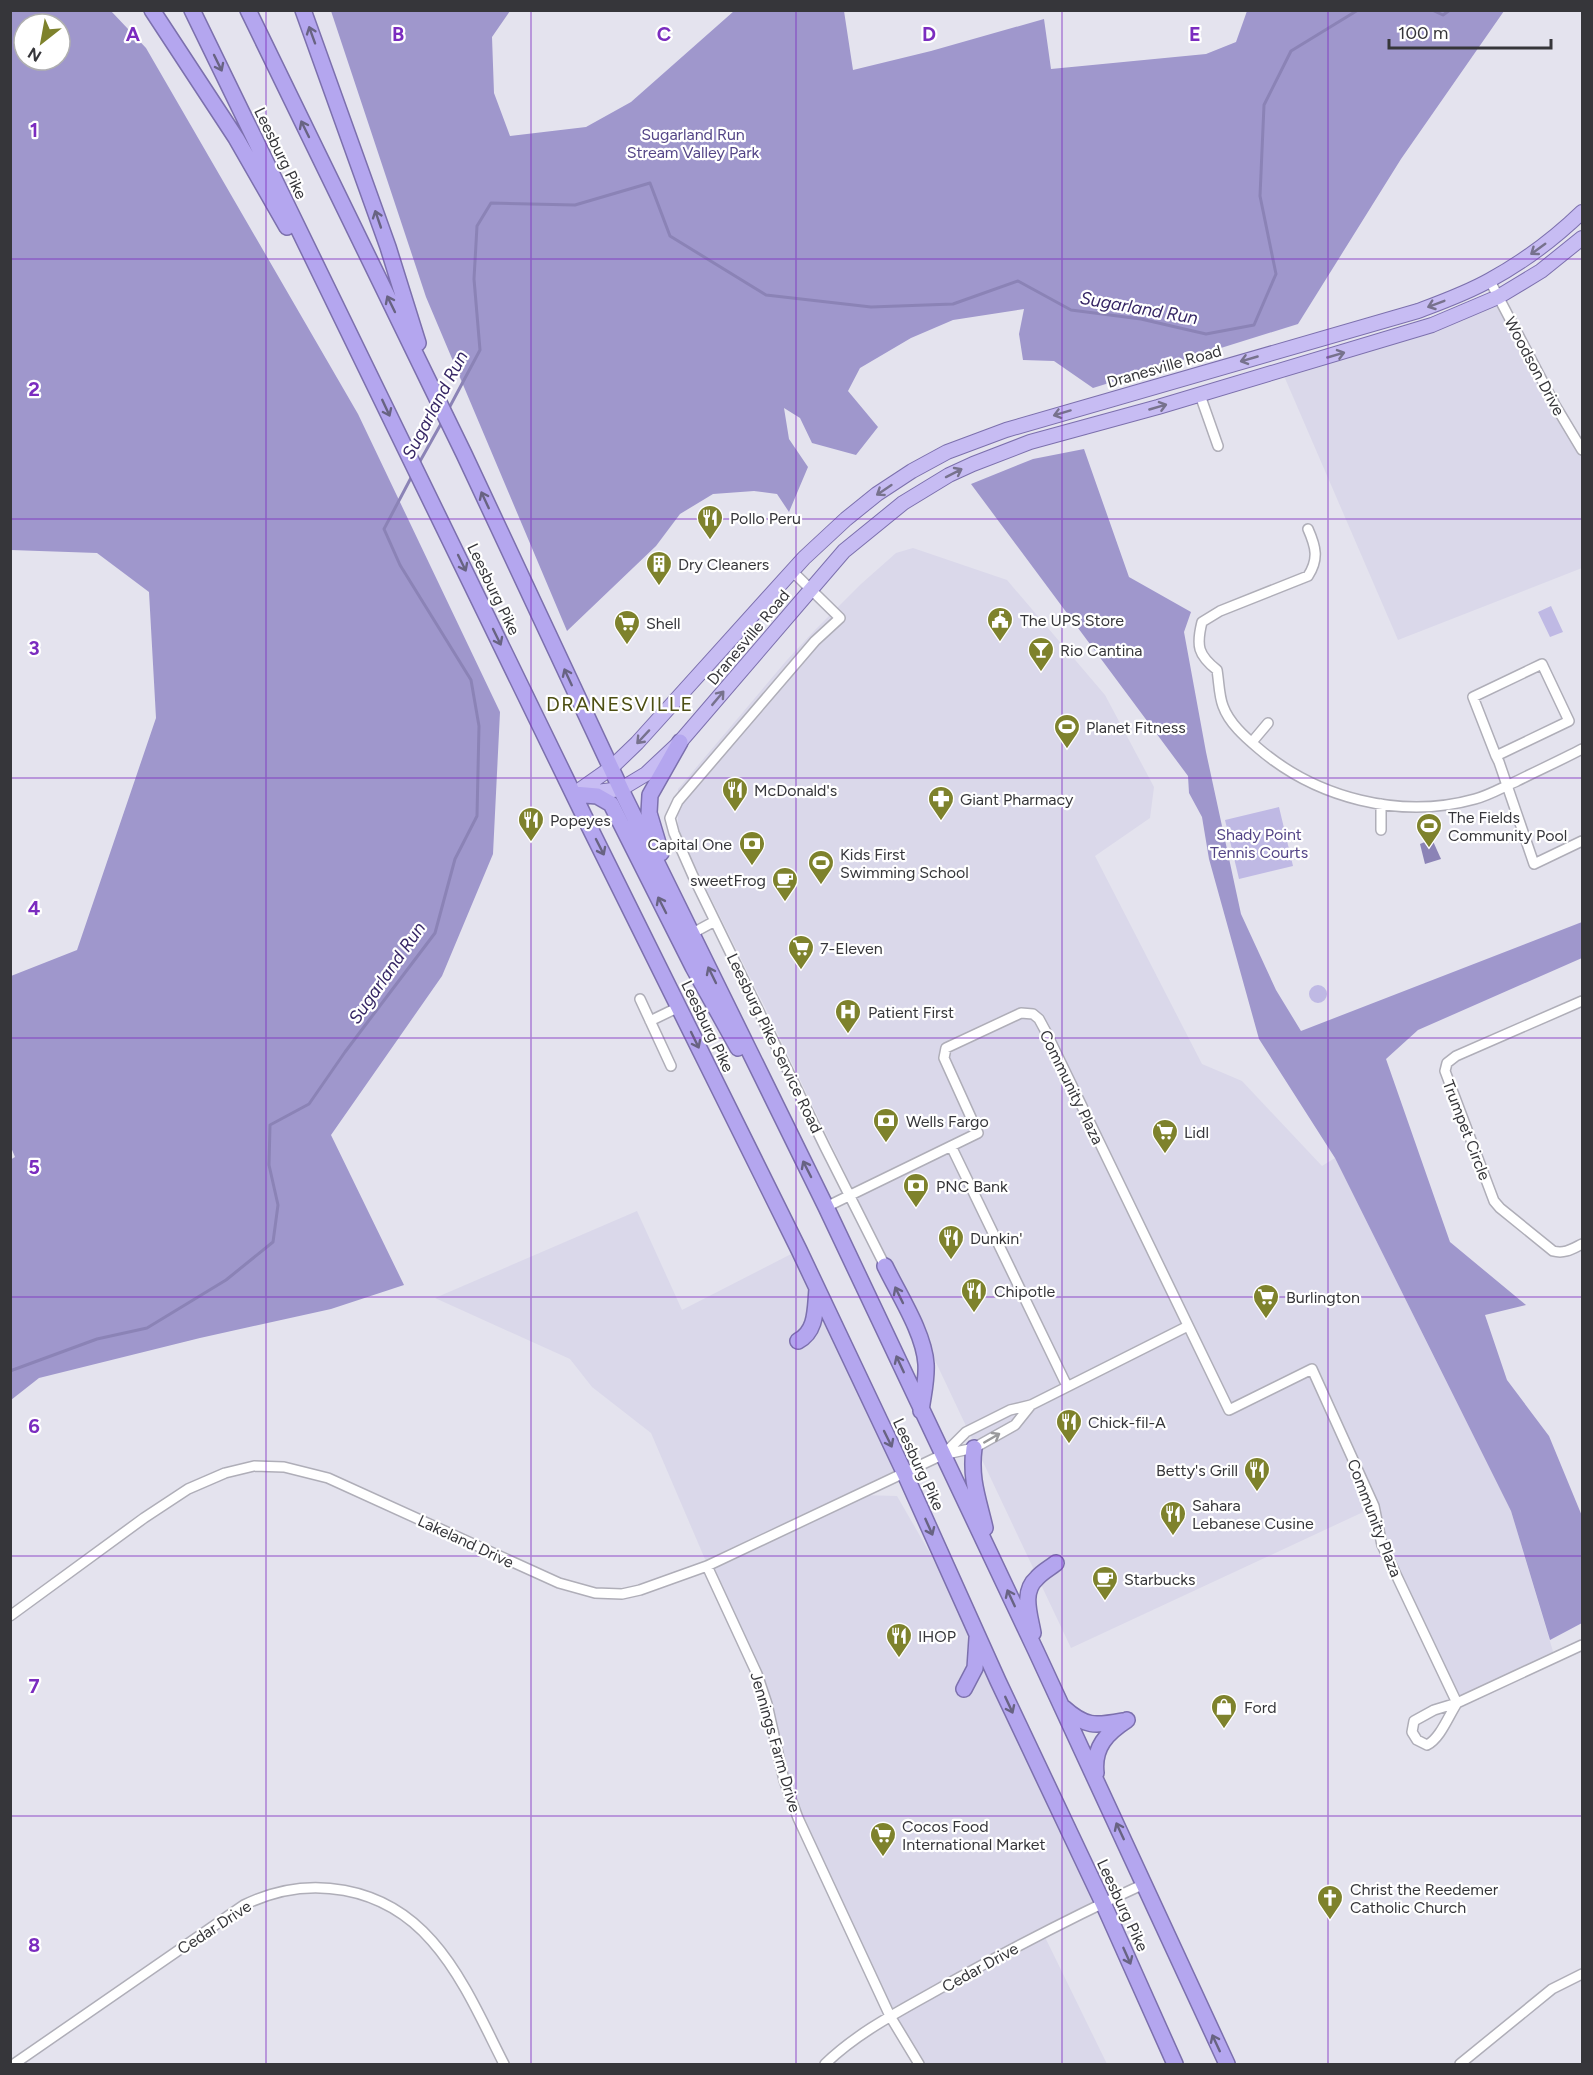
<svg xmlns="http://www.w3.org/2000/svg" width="1593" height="2075" font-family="Figtree,sans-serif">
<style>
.built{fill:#dad8ea}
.green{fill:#bfb9e4}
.forest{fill:#9f97cc;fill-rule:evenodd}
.water{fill:#8b83b6}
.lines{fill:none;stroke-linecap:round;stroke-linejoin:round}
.stream{stroke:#8b83b6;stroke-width:3}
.minor-casing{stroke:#afaeb8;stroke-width:12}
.primary-casing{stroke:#7c70ad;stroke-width:16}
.trunk-casing{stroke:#7c70ad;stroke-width:18}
.minor{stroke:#fff;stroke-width:9}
.primary{stroke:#c7bcf3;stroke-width:14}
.trunk{stroke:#b4a6ef;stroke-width:15}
.oneway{stroke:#686382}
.oneway2{stroke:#77728d}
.oneway3{stroke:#9a9a9c}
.grid{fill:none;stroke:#7b2cbf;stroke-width:1.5;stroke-opacity:0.55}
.labels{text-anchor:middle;stroke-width:4.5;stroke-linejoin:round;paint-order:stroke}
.park-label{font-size:16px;fill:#544587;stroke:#fff}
.street-label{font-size:16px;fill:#36363a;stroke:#fff}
.poi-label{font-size:16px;fill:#36363a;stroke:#fff;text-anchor:start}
.water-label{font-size:18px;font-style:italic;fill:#362665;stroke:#fff}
.quarter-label{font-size:20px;letter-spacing:1.5px;fill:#4d4f13;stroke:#fff}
.grid-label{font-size:20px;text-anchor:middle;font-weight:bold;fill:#7b2cbf;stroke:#fff;stroke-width:4.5;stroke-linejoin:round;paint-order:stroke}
</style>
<rect width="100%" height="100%" fill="#e4e3ee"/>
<path class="built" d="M1498 297 1582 450V568L1398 640 1281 369Z
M913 548 1007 580 1105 695 1154 787 1150 818 1095 856 1202 1064 1242 1081 1322 1166 1335 1158 1511 1511 1555 1658 1457 1703 1382 1545 1374 1507 1071 1648 923 1335 767 1011 678 832V789L787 660 815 630 861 584 896 553Z
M637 1211 682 1310 799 1250 905 1474 861 1495 897 1496 977 1635 1103 1903 1043 1933 1107 2064H919L890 2016 798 1818 767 1704 651 1433 592 1387 570 1359 435 1298Z"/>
<path class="green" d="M1551 606 1563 632 1550 637 1538 612Z
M1279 807 1293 866 1239 879 1225 820Z
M1309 994a9 9 0 1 1 18 0a9 9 0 1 1-18 0Z"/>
<path class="forest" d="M11 10 111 11 146 48 358 414 500 712 493 854 442 976 331 1135 404 1285 331 1309 200 1338 39 1378 11 1400 10 1160 15 1157 10 1145 11 976 77 950 156 718 149 592 97 553 11 550ZM24 24H60V60H24Z
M331 11H510L492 37 494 93 510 136 586 127 631 102 734 11H844L853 70 931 51 1044 19 1051 69 1206 54 1236 42 1247 11H1504L1401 159 1298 324 1093 388 1054 361 1023 360 1019 334 1024 309 953 320 911 338 860 368 848 391 878 427 856 455 812 443 800 418 784 408 789 439 808 467 789 512 777 494 754 491 713 494 680 514 656 546 567 631 426 297Z
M1084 449 1129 577 1191 612 1184 632 1206 752 1241 914 1276 990 1301 1031 1582 922V958L1418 1030 1386 1059 1450 1242 1526 1305 1485 1315 1507 1380 1549 1436 1582 1516V1623L1550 1640 1511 1511 1335 1158 1259 1039 1209 859 1202 817 1189 793 1188 776 971 484 1033 459Z"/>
<path class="water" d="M1432 839 1441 859 1425 864 1420 844Z"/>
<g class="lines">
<path class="stream" d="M1432 10 1443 15 1450 10
M448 410 480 350 474 279 477 226 491 203 575 205 650 183 670 236 766 295 871 307 953 304 1018 281 1071 310 1141 319 1206 334 1254 325 1276 274 1260 196 1264 105 1291 51 1358 10
M419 463 442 422
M10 1371 97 1339 147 1328 226 1280 273 1242 278 1205 269 1165 270 1125 309 1104 345 1052 435 933 455 859 477 816 479 726 471 680 400 565 384 529 413 474"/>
<defs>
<path id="minor" d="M1490 281 1555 405 1582 450
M1200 395 1218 446
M1308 529C1316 547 1319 559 1308 576L1220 611 1202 622C1196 646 1198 655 1217 670 1219 682 1219 696 1223 706 1229 723 1245 737 1258 748 1316 798 1400 820 1475 799 1490 795 1503 787 1517 781 1539 770 1561 760 1582 749
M792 571 840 618 815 641 678 801 670 818 674 833 693 876 825 1147 885 1266
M1252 742 1268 723
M1496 756 1569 721 1542 664 1473 697 1496 756 1499 762 1534 864 1582 841
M1381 804V830
M691 934 715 921
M640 999 671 1066
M1582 1001 1456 1056 1447 1063 1445 1071 1494 1201 1500 1208 1553 1251C1565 1254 1572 1249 1582 1244
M650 1021 679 1007
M951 1146 1067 1386
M826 1207 978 1133 944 1058 946 1048 1021 1013 1033 1014 1039 1019 1046 1032 1229 1410 1312 1369 1374 1506 1382 1545 1457 1703 1582 1645
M943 1455 966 1432 1010 1410 1031 1405 1188 1326
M707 1566 757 1674 767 1704 784 1780 798 1818 890 2016 919 2064
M10 1616 144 1518 188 1489 225 1473 254 1466 284 1467 328 1478 559 1583 595 1593 622 1594 640 1590 707 1566 942 1455 974 1448 1015 1425 1031 1405
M1457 1703C1449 1715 1440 1739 1427 1745L1417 1740 1412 1732 1414 1721 1434 1710Z
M14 2064 244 1905C309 1873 384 1886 432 1941 463 1976 483 2023 504 2064
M825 2064C859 2031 902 2010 944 1986 1009 1950 1076 1915 1144 1884
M1460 2064 1552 1989 1582 1974"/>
<path id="primary" d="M588 793 621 789 646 774 680 742 844 551 903 503 949 475 973 464 1030 442 1158 407 1432 325 1498 297 1541 271 1582 238
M574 794 611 768 637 743 804 558 846 519 877 494 912 471 947 452 1006 430 1418 311C1442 302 1467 293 1490 280 1523 262 1555 238 1582 212"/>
<path id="trunk" d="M152 10 236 138 287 227
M192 10 584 816 799 1250 905 1474 998 1681 1103 1903 1175 2064
M248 10 464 454 625 798 826 1207 1036 1651 1227 2064
M303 10 388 247 418 343
M574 794 597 796 611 804 693 967 738 1048
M661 853 649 813 650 795 680 742
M885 1266C899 1295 924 1333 926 1364 927 1380 923 1395 921 1411
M798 1341C817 1331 815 1309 817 1289
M974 1448C970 1479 978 1498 985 1528
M1033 1633C1030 1615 1021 1592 1037 1578 1042 1572 1050 1568 1056 1563
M964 1689 975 1668 977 1638
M1064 1708C1085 1727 1095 1726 1122 1721
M1096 1773C1093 1747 1107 1733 1127 1720"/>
</defs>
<use href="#minor" class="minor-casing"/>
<use href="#primary" class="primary-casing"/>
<use href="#trunk" class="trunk-casing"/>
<use href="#minor" class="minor"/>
<use href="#primary" class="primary"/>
<use href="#trunk" class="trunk"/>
</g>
<defs><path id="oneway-shaft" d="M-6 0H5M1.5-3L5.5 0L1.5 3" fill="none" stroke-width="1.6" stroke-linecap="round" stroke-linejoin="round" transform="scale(1.5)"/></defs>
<g class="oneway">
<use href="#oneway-shaft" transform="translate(312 35) rotate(-110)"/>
<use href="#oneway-shaft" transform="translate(218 63) rotate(64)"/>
<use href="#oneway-shaft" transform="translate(305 129) rotate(-116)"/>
<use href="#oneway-shaft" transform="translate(378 219) rotate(-109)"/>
<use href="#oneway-shaft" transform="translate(391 304) rotate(-116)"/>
<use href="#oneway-shaft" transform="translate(386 408) rotate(65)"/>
<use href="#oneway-shaft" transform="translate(485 500) rotate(-115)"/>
<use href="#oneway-shaft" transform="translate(462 563) rotate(64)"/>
<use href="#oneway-shaft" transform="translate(497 637) rotate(64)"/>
<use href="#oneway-shaft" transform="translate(568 677) rotate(-115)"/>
<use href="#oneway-shaft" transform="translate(600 847) rotate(63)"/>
<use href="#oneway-shaft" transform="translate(662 905) rotate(-117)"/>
<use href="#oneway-shaft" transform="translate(712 975) rotate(-116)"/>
<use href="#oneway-shaft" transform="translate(695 1040) rotate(64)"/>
<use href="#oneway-shaft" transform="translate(807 1169) rotate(-117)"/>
<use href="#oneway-shaft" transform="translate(899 1295) rotate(-116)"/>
<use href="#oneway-shaft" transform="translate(900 1364) rotate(-115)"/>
<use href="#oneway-shaft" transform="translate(888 1439) rotate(64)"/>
<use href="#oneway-shaft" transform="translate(929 1527) rotate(66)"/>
<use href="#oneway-shaft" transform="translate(1011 1598) rotate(-115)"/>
<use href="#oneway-shaft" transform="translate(1009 1705) rotate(65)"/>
<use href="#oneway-shaft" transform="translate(1120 1831) rotate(-115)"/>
<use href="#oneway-shaft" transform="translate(1127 1956) rotate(66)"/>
<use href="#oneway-shaft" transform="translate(1216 2043) rotate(-115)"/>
</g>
<g class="oneway2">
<use href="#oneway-shaft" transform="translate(1538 249) rotate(144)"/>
<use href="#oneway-shaft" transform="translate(1436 304) rotate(159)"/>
<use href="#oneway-shaft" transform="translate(1336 355) rotate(-16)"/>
<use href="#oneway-shaft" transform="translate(1249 359) rotate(164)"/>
<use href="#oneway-shaft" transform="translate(1158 407) rotate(-16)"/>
<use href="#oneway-shaft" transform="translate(1062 413) rotate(163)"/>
<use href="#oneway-shaft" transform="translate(954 473) rotate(-27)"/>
<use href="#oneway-shaft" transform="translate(884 490) rotate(146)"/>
<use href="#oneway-shaft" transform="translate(718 698) rotate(-50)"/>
<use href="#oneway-shaft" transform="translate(643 737) rotate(133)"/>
</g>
<use class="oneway3" href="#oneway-shaft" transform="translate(992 1438) rotate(-30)"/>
<path class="grid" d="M266 10V2064M531 10V2064M796 10V2064M1062 10V2064M1328 10V2064M10 259H1582M10 519H1582M10 778H1582M10 1038H1582M10 1297H1582M10 1556H1582M10 1816H1582"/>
<defs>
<symbol id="restaurant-pin" viewBox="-11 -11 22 30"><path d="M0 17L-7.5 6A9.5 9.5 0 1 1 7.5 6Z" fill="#7e822c" stroke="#fff"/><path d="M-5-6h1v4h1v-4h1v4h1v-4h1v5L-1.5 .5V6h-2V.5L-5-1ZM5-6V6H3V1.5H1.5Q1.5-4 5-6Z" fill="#fff"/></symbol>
<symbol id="building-pin" viewBox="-11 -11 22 30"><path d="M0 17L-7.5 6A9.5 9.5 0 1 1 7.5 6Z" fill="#7e822c" stroke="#fff"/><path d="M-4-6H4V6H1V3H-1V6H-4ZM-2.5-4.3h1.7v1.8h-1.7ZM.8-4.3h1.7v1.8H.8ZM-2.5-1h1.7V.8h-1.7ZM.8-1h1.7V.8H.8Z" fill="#fff"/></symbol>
<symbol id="civic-pin" viewBox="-11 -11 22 30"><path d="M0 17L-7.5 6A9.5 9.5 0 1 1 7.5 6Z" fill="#7e822c" stroke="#fff"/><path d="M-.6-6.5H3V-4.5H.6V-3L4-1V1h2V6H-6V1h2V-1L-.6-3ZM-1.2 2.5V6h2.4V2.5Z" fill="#fff"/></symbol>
<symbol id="supermarket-pin" viewBox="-11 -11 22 30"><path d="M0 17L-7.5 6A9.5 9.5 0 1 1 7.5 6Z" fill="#7e822c" stroke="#fff"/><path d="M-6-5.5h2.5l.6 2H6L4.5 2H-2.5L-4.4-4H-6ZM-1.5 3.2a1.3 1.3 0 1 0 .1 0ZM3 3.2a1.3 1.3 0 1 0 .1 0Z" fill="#fff"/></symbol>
<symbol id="bar-pin" viewBox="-11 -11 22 30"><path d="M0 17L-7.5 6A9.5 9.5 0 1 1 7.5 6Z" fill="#7e822c" stroke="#fff"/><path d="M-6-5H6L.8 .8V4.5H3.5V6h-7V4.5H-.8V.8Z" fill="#fff"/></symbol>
<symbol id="stadium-pin" viewBox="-11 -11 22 30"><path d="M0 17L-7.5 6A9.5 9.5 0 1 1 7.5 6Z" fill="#7e822c" stroke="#fff"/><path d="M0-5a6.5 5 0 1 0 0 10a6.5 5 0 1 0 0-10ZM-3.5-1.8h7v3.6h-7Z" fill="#fff"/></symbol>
<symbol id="pharmacy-pin" viewBox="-11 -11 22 30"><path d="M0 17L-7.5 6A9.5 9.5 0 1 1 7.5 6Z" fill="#7e822c" stroke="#fff"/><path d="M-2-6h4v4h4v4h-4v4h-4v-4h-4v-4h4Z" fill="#fff"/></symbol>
<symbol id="bank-pin" viewBox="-11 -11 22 30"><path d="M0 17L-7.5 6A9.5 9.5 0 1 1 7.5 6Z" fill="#7e822c" stroke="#fff"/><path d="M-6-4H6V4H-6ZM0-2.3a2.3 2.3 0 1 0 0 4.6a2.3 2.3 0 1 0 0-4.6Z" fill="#fff"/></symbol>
<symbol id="cafe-pin" viewBox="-11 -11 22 30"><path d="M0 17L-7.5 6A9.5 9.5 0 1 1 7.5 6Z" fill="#7e822c" stroke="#fff"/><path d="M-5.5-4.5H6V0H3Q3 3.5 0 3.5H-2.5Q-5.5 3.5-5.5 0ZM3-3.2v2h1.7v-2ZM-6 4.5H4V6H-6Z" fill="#fff"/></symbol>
<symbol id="hospital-pin" viewBox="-11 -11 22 30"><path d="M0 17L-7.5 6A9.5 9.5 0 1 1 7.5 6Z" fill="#7e822c" stroke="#fff"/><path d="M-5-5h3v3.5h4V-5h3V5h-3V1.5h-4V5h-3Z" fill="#fff"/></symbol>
<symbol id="shop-pin" viewBox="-11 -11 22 30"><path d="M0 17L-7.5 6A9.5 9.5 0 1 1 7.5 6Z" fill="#7e822c" stroke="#fff"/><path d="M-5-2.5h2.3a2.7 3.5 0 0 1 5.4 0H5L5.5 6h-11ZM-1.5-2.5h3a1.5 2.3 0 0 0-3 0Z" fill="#fff"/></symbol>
<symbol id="church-pin" viewBox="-11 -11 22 30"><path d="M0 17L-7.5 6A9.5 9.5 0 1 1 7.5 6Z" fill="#7e822c" stroke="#fff"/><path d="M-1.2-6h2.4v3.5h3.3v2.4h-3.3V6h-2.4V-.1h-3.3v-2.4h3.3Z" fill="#fff"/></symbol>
</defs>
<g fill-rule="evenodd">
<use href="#restaurant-pin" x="695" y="503" width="30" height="40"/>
<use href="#building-pin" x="644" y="549" width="30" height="40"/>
<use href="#civic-pin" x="985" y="605" width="30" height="40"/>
<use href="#supermarket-pin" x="612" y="608" width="30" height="40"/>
<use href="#bar-pin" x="1026" y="635" width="30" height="40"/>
<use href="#stadium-pin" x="1052" y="712" width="30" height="40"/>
<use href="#restaurant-pin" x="720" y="775" width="30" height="40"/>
<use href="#pharmacy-pin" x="926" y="784" width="30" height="40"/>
<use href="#restaurant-pin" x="516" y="805" width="30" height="40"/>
<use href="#stadium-pin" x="1414" y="811" width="30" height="40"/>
<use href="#bank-pin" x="737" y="829" width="30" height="40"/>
<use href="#stadium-pin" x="806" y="848" width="30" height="40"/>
<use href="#cafe-pin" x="770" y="865" width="30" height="40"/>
<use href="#supermarket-pin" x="786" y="933" width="30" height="40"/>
<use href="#hospital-pin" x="833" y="997" width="30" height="40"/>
<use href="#bank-pin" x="871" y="1106" width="30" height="40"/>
<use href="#supermarket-pin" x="1150" y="1117" width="30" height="40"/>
<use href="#bank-pin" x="901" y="1171" width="30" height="40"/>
<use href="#restaurant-pin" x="936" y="1223" width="30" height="40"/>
<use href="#restaurant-pin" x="959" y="1276" width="30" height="40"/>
<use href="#supermarket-pin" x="1251" y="1282" width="30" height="40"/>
<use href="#restaurant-pin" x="1054" y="1407" width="30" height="40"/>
<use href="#restaurant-pin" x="1242" y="1455" width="30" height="40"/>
<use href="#restaurant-pin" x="1158" y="1499" width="30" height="40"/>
<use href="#cafe-pin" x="1090" y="1564" width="30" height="40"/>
<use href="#restaurant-pin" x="884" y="1621" width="30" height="40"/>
<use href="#shop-pin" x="1209" y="1692" width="30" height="40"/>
<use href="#supermarket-pin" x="868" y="1820" width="30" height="40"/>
<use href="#church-pin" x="1315" y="1883" width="30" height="40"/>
</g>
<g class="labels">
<g class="park-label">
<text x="693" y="140">Sugarland Run<tspan x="693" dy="18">Stream Valley Park</tspan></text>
<text x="1259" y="840">Shady Point<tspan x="1259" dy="18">Tennis Courts</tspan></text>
</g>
<g class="street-label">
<text transform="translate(281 153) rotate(64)" y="6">Leesburg Pike</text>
<text transform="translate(1164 366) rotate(-16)" y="6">Dranesville Road</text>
<text transform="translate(1535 366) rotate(62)" y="6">Woodson Drive</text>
<text transform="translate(494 589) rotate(64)" y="6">Leesburg Pike</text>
<text transform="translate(748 637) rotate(-50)" y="6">Dranesville Road</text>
<text transform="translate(708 1026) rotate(64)" y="6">Leesburg Pike</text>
<text transform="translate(775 1043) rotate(64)" y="6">Leesburg Pike Service Road</text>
<text transform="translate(1072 1087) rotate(64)" y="6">Community Plaza</text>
<text transform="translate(1467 1130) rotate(69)" y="6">Trumpet Circle</text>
<text transform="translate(919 1464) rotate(65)" y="6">Leesburg Pike</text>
<text transform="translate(1375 1518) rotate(69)" y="6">Community Plaza</text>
<text transform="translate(466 1541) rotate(25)" y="6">Lakeland Drive</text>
<text transform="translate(776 1742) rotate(74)" y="6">Jennings Farm Drive</text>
<text transform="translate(1123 1905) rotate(65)" y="6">Leesburg Pike</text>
<text transform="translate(214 1927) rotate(-33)" y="6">Cedar Drive</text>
<text transform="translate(980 1967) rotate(-29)" y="6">Cedar Drive</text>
</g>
<g class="poi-label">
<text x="730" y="524">Pollo Peru</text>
<text x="678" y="570">Dry Cleaners</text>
<text x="1020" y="626">The UPS Store</text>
<text x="646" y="629">Shell</text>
<text x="1060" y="656">Rio Cantina</text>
<text x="1086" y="733">Planet Fitness</text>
<text x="754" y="796">McDonald's</text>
<text x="960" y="805">Giant Pharmacy</text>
<text x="1448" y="823">The Fields<tspan x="1448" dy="18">Community Pool</tspan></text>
<text x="550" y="826">Popeyes</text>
<text x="732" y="850" text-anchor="end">Capital One</text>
<text x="840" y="860">Kids First<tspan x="840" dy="18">Swimming School</tspan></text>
<text x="766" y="886" text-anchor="end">sweetFrog</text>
<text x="820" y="954">7-Eleven</text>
<text x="868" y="1018">Patient First</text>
<text x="906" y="1127">Wells Fargo</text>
<text x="1184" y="1138">Lidl</text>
<text x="936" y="1192">PNC Bank</text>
<text x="970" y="1244">Dunkin'</text>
<text x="994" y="1297">Chipotle</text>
<text x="1286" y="1303">Burlington</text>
<text x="1088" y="1428">Chick-fil-A</text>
<text x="1238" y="1476" text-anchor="end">Betty's Grill</text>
<text x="1192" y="1511">Sahara<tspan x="1192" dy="18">Lebanese Cusine</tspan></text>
<text x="1124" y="1585">Starbucks</text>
<text x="918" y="1642">IHOP</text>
<text x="1244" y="1713">Ford</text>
<text x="902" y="1832">Cocos Food<tspan x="902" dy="18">International Market</tspan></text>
<text x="1350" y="1895">Christ the Reedemer<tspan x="1350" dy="18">Catholic Church</tspan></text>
</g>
<g class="water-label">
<text transform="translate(1139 308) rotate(10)" y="6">Sugarland Run</text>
<text transform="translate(435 405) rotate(-62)" y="6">Sugarland Run</text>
<text transform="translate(387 973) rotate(-55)" y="6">Sugarland Run</text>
</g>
<g class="quarter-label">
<text x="620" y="711">DRANESVILLE</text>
</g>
</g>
<g class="grid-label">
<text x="133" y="41">A</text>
<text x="398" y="41">B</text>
<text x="664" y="41">C</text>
<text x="929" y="41">D</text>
<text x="1195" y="41">E</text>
<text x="34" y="137">1</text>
<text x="34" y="396">2</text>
<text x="34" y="655">3</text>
<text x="34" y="915">4</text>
<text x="34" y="1174">5</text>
<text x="34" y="1433">6</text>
<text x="34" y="1693">7</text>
<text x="34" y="1952">8</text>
</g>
<rect width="1593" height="2075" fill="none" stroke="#36363a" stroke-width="24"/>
<g transform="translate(42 42) rotate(211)"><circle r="28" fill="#ffffff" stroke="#afafb0" stroke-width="1.5"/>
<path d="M0-4.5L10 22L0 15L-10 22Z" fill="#7e822c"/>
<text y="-9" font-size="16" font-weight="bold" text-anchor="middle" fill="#36363a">N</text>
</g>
<path d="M1389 39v9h162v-9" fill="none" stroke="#36363a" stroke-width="3"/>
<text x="1398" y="39" font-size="18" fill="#36363a" stroke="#ffffff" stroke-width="4.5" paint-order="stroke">100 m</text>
</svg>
